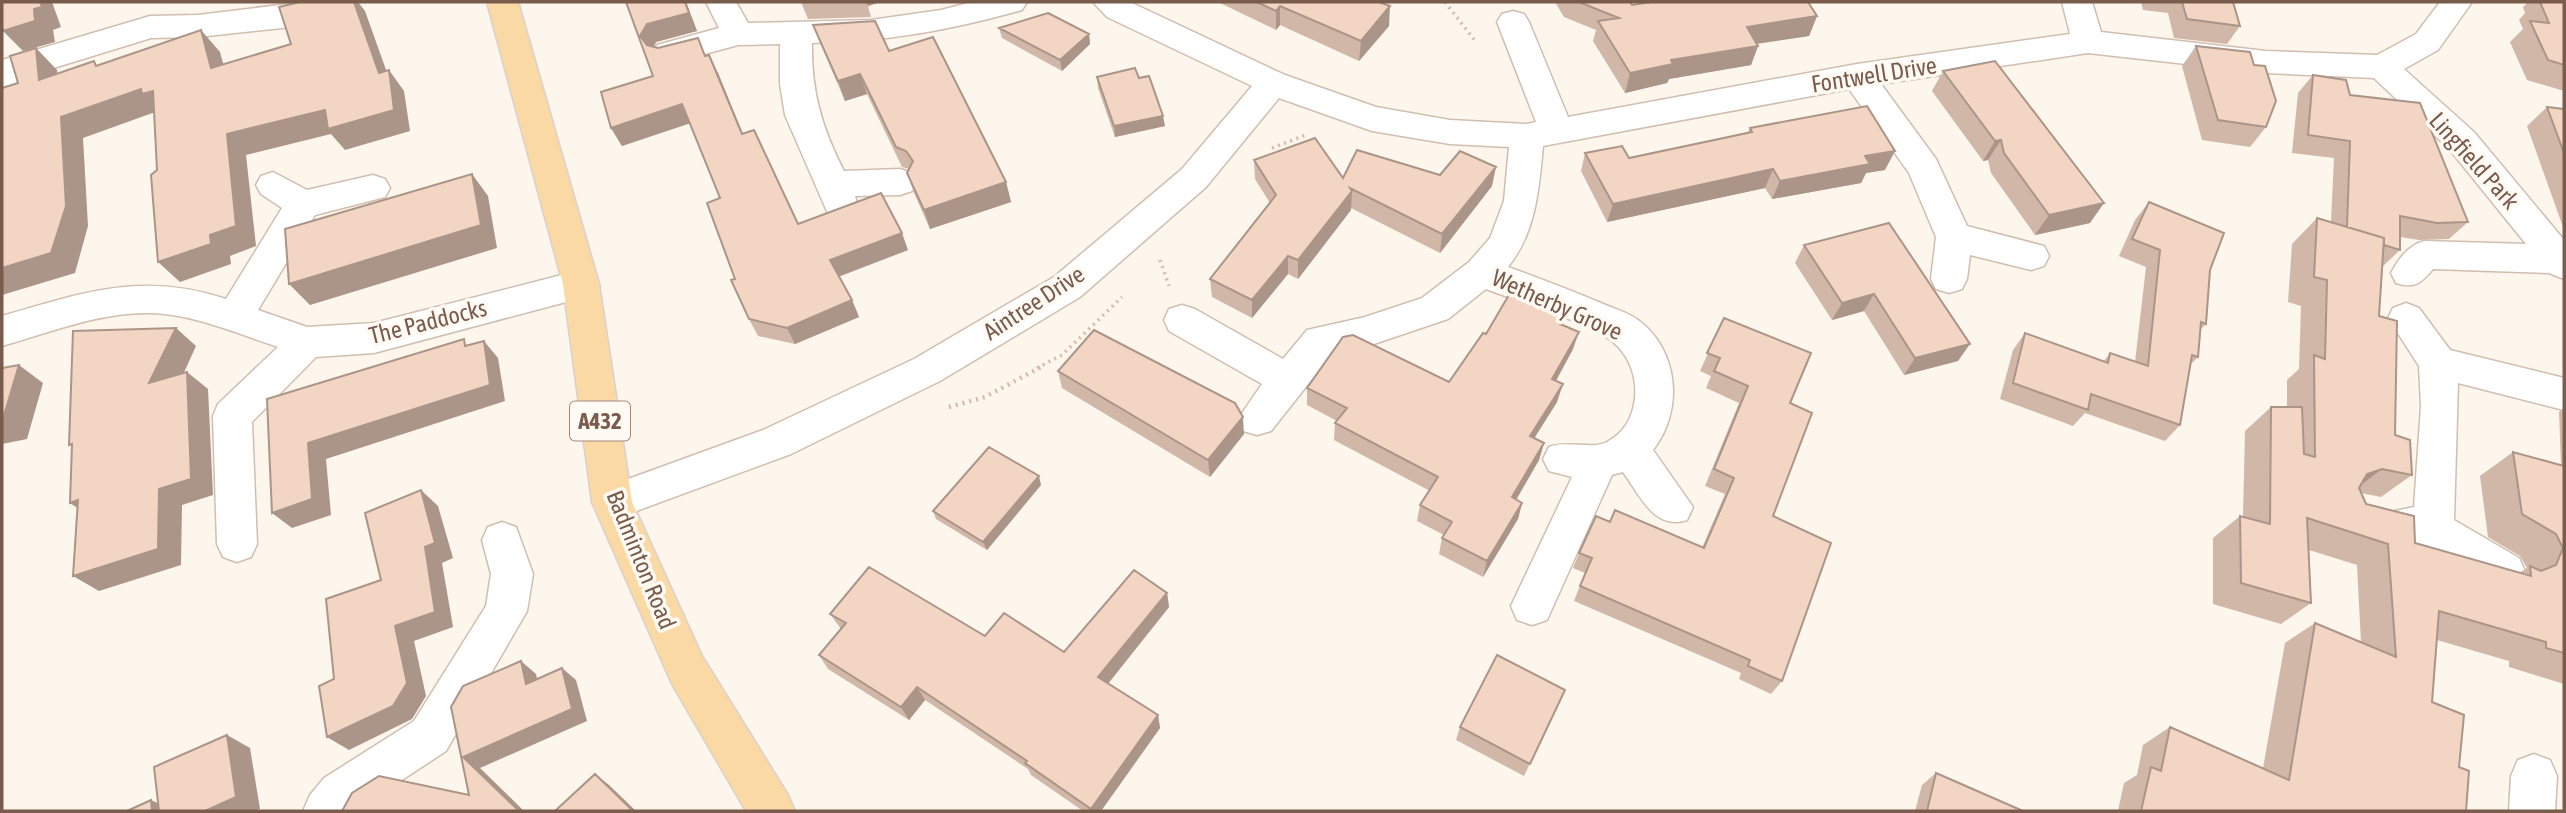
<svg xmlns="http://www.w3.org/2000/svg" width="2566" height="813" font-family="'Asap Condensed',sans-serif">
<style>
.lines{fill:none;stroke-linecap:round;stroke-linejoin:round}
.minor-casing{stroke:#d1beb0;stroke-width:3}
.major-casing{stroke:#dad1cd;stroke-width:3}
.path-far1{stroke:#d9b8a5;stroke-width:3.5;stroke-dasharray:2 4.5;stroke-linecap:butt}
.path{stroke:#d9b8a5;stroke-width:4.5;stroke-dasharray:2 5;stroke-linecap:butt}
.minor{fill:#fff;fill-rule:evenodd}
.major{fill:#fbd9a5;fill-rule:evenodd}
.wall{fill:#d1b7a8}
.shaded-wall{fill:#aa9588}
.building{fill:#f3d5c3;stroke:#aa9588;stroke-width:2}
.labels{text-anchor:middle;stroke-width:7;stroke-linejoin:round;paint-order:stroke}
.shield{fill:#fffaf3;stroke:#a28b7f;stroke-width:2}
.shield-label{font-size:23px;font-weight:bold;fill:#7a5c4d}
.street-label{font-size:24px;fill:#7a5c4d;stroke:#fffaf3}
</style>
<rect width="100%" height="100%" fill="#fdf6ec"/>
<g class="lines">
<defs>
<path id="minor" d="M304 2H357L352 10 292 27 198 37 151 38 18 79 14 86 2 89V60L150 16 198 15Z
M706 2H736L748 23 871 20 941 10 972 2H1027L1022 10C950 30 887 42 812 43 811 91 822 128 844 171L900 169 912 173 917 182 912 191 900 195 855 196 858 207 853 216 841 220 829 216 785 115 780 84V44L738 45 668 64 657 61 652 53 657 45 719 28Z
M1093 2H1130L1285 75 1376 107 1450 120 1527 124 1536 122 1497 22 1502 14 1513 11 1524 14 1529 22 1568 117 1857 64 2070 34 2062 2H2092L2101 32 2266 51 2377 55 2416 34 2440 2H2472L2438 50 2404 69 2474 132 2564 240V279L2549 273 2433 269C2421 283 2415 289 2396 283L2391 273C2399 258 2408 246 2424 241L2526 244 2450 150 2374 78 2266 73 2088 53 1881 84 1936 159 1967 226 2044 246 2049 256 2044 266 2031 270 1970 255 1967 279 1962 289 1949 293 1936 289 1931 279 1936 237 1909 173 1849 89 1543 146C1539 189 1536 232 1508 267 1541 279 1575 292 1608 306 1618 310 1629 313 1638 320 1679 350 1684 411 1653 450L1693 507 1687 520C1654 531 1640 495 1623 472L1612 475 1547 620 1532 625 1517 620 1511 606 1572 477 1549 471 1543 459 1549 447C1568 440 1592 450 1607 442 1624 433 1633 417 1635 398 1637 376 1629 355 1612 341 1588 322 1517 301 1486 289L1448 319 1365 347 1332 354 1271 431 1257 435 1243 431 1238 419 1262 384 1169 331 1164 320 1169 309 1182 305 1195 309 1283 359 1307 330 1365 317 1422 298 1469 262 1490 238 1504 201 1509 147 1450 144 1372 131 1279 98 1206 187 1080 297 940 381 791 454 612 520 598 514 592 502 598 490 763 430 914 359 1054 277 1182 169 1252 86 1107 17Z
M273 172 307 190 373 175 385 179 390 188 385 197 315 215 258 310 307 327 374 323 581 270 594 274 599 284 594 294 581 298 374 353 316 357 252 422 257 544 251 557 237 562 223 557 217 544 213 416 218 404 278 347C239 334 190 313 149 313 100 312 48 333 2 346V316C83 293 141 271 226 299L282 208 261 194 256 185 261 176Z
M2406 303 2419 308 2450 350 2564 378V410L2458 383 2454 520 2519 558 2525 571 2519 584 2504 590 2424 545 2395 537 2389 524 2395 511 2414 507 2421 406 2419 366 2388 318 2393 308Z
M502 522 516 527 533 574 527 611 446 751 355 811H303L310 795 324 778 414 721 486 606 491 574 482 540 488 527Z
M2534 754 2550 760 2557 776 2555 811H2509L2511 776 2518 760Z"/>
<path id="major" d="M487 2H518L599 284 632 502 702 656 788 795 795 811H746L672 684 592 502 563 284Z"/>
</defs>
<use href="#minor" class="minor-casing"/>
<use href="#major" class="major-casing"/>
<path class="path-far1" d="M1445 2 1476 42
M1272 148 1306 135
M1160 260 1169 286
M1037 368 1062 355 1122 297"/>
<path class="path" d="M949 407 985 397 1041 367"/>
<use href="#minor" class="minor"/>
<use href="#major" class="major"/>
</g>
<path class="wall" d="M626 2H686L697 31 656 42 654 47 706 56 718 73 743 134 798 224 908 250 839 276 852 300 859 317 795 344 758 336 749 319 735 279 720 198 689 123 622 146 611 128 653 76Z
M801 2H880L868 6 871 17 808 19Z
M1218 2H1379L1389 26 1359 61 1280 25 1276 30Z
M1555 2H1630L1632 5 1817 16 1809 36 1757 44 1758 46 1751 65 1669 79 1667 83 1625 93 1593 41 1596 30 1564 17Z
M2141 2H2233L2240 26 2227 44 2174 38 2168 13 2143 10Z
M2528 2H2564V91L2527 80 2510 42 2523 29 2519 20 2525 13 2523 7Z
M813 25 889 51 1006 182 1011 202 930 229 914 193 907 173 909 169 902 167 867 94 845 101 821 45Z
M999 28 1089 34 1090 44 1062 71 1002 38Z
M2196 46 2266 127 2250 147 2202 140 2182 66Z
M1943 71 2090 223 2035 235 1991 173 1988 160 1983 161 1932 91Z
M2313 75 2350 95 2468 222 2449 239 2419 240 2400 237V250L2382 267 2379 316 2395 435 2412 475 2381 497 2361 493 2366 504 2415 543 2519 573 2527 568 2520 556 2488 537 2480 476 2513 452 2561 465 2559 412 2564 408V684L2509 667V661L2437 640 2432 702 2459 767 2466 811H2118L2124 783 2137 775 2143 745 2170 727 2263 768 2285 643 2315 623 2361 643 2357 565 2309 550 2311 603 2281 624 2213 604V538L2240 516 2243 517 2245 431 2271 407H2287V380L2299 369 2301 306 2288 302 2292 244 2317 218 2331 222 2334 158 2292 153 2298 93Z
M1097 77 1139 78 1165 126 1115 137 1098 88Z
M2547 107 2564 109V228L2563 227 2527 126Z
M1750 128 1885 170 1866 173 1861 183 1772 199 1765 188 1607 222 1581 171 1585 153 1629 158 1748 132Z
M1254 160 1343 178 1440 175 1492 186 1440 253 1351 208V210L1298 279 1288 274 1252 318 1212 297 1210 279 1270 203 1255 179Z
M2149 202 2210 270 2206 324 2200 330 2198 357 2190 365 2180 425 2165 441 2085 413 2073 426 2000 399 2013 350 2025 333 2104 361 2110 353 2135 362 2146 267 2119 256 2135 220Z
M1889 223 1958 361 1904 375 1864 311 1832 320 1795 263 1804 245Z
M1567 312 1563 325 1573 349 1556 381 1557 402 1534 438 1544 443 1539 460 1516 499 1522 503 1518 519 1483 577 1439 554 1442 538 1444 535 1417 521 1420 505 1430 491 1334 440 1335 423 1337 421 1307 405V388L1449 382 1486 334Z
M1724 318 1790 403 1773 516 1782 681 1771 694 1739 679 1741 673 1574 601 1585 573 1573 568 1579 553 1610 522 1702 548 1725 494 1705 486 1739 403 1706 388 1711 376 1700 371Z
M1058 371 1244 434 1210 477 1062 388Z
M1041 485 987 550 936 519 933 511Z
M1167 593 1169 607 1108 684 1158 715 1160 728 1101 811H1083L1031 775 1028 769 925 700 909 720 828 669 819 655 841 629 830 614 985 636 1064 652Z
M1565 690 1524 776 1456 740 1460 727Z
M1936 773 2023 811H1915L1922 785Z"/>
<path class="shaded-wall" d="M40 2H52L61 27 53 30 55 42 23 51 3 31 34 9Z
M354 2H358L365 11 390 81 389 70 404 91 410 131 345 150 331 134 246 155 256 246 230 256 231 264 180 282 158 262 210 235 227 134 325 110 379 73Z
M685 2H686L697 31 656 42 650 54 640 36 647 24Z
M866 2H880L868 6Z
M1280 6V25L1276 30V11Z
M1390 6 1389 26 1359 61 1361 41Z
M1817 16 1809 36 1740 46 1747 27Z
M201 30 220 52 230 89 211 68Z
M1089 34 1090 44 1062 71 1060 60Z
M1758 46 1751 65 1669 79 1667 83 1625 93 1630 73 1671 60Z
M36 48 57 70 60 101 39 80Z
M709 55 718 73 750 152 742 134Z
M860 74 867 94 845 101 838 81Z
M141 89 153 91 158 111 83 138 88 226 75 273 2 295V268L61 117Z
M682 104 691 123 622 146 611 128Z
M1163 116 1165 126 1115 137 1114 126Z
M2001 140 1988 160 1983 161 1995 141Z
M1895 151 1885 170 1866 173 1861 183 1772 199 1780 181 1865 156Z
M1496 167 1492 186 1440 253 1442 234Z
M1773 169 1765 188 1607 222 1613 204Z
M472 174 488 196 497 248 310 305 289 284Z
M1006 182 1011 202 930 229 924 210Z
M1352 191 1351 210 1298 279V260Z
M2104 203 2090 223 2035 235 2049 215Z
M902 233 908 250 838 277 830 260Z
M1288 256V274L1252 318V300Z
M1874 294 1864 311 1832 320 1842 303Z
M852 300 859 317 795 344 787 328Z
M176 328 196 346 171 401 149 383Z
M1579 332 1573 349 1547 397 1552 379Z
M484 341 498 358 505 401 326 459 331 515 292 528 272 513 308 443Z
M1970 344 1958 361 1904 375 1915 358Z
M19 365 43 383 27 439 2 444V422Z
M187 372 208 389 213 495 182 505 181 565 99 591 73 576 159 489Z
M1563 384 1557 402 1525 453 1530 436Z
M1243 417 1244 434 1210 477 1208 460Z
M1544 443 1539 460 1508 514 1512 497Z
M2382 469 2353 491 2367 474Z
M1039 476 1041 485 987 550 983 542Z
M421 490 438 506 453 558 442 563 453 627 414 641 426 696 412 719 349 750 327 737 395 626 425 547Z
M78 500 94 519 70 503Z
M1522 503 1518 519 1483 577 1487 561Z
M1167 593 1169 607 1102 691 1098 677Z
M521 661 536 674 541 696 526 684Z
M562 668 576 680 587 721 480 768 524 811H519L463 757Z
M917 687 925 700 909 720 901 707Z
M1158 715 1160 728 1101 811H1092L1091 809Z
M227 735 250 748 260 809 254 811H205Z
M595 774 609 785 636 811H628Z
M151 800 175 811H152Z"/>
<path class="building" d="M2 2H40L42 7 34 9 35 21 3 31 2 27Z
M300 2H354L379 73 389 70 394 110 328 129 325 110 227 134 236 226 210 235 211 244 158 262 151 175 157 170 153 91 142 94 141 89 61 117 66 206 51 253 2 268V88L18 83 10 56 36 48 39 80 94 61 96 66 201 30 211 68 291 44 279 7Z
M626 2H685L689 13 647 24 640 36 647 45 658 48 698 38 705 56 709 55 742 134 754 130 798 224 881 193 902 233 830 260 852 300 787 328 749 319 731 280 735 279 707 203 720 198 682 104 611 128 601 92 653 76Z
M1257 2H1379L1390 6 1361 41 1280 6 1276 11Z
M1579 2H1630L1632 5 1652 2H1808L1817 16 1747 27 1758 46 1671 60 1673 64 1630 73 1598 21 1619 18Z
M2182 2H2233L2240 26 2187 19Z
M2540 2H2564V65L2548 60 2530 21 2549 23Z
M1048 13 1089 34 1060 60 999 28Z
M875 21 889 51 933 37 1006 182 924 210 907 173 913 161 906 151 896 147 860 74 838 81 813 25Z
M2196 46 2250 52 2254 65 2265 66 2276 101 2266 127 2218 120Z
M1995 61 2104 203 2049 215 2004 153 2001 140 1995 141 1943 71Z
M1135 68 1139 78 1149 76 1163 116 1114 126 1097 77Z
M2313 75 2346 80 2350 95 2420 103 2468 222 2437 223 2400 216V250L2384 245V238L2347 227 2350 141 2308 135Z
M1867 106 1895 151 1865 156 1870 164 1780 181 1773 169 1613 204 1585 153 1622 146 1629 158 1752 132 1750 128Z
M2547 107 2564 109V153Z
M1315 138 1343 178 1357 150 1440 175 1460 151 1496 167 1442 234 1350 188 1352 191 1298 260 1288 256 1252 300 1210 279 1276 195 1254 160Z
M472 174 481 225 289 284 285 229Z
M2149 202 2224 233 2210 270 2206 324 2201 322 2198 357 2192 355 2180 425 2091 394 2088 410 2013 383 2025 333 2108 363 2110 353 2148 366 2160 250 2132 239Z
M2317 218 2384 238 2379 316 2397 321 2395 435 2410 440 2412 475 2382 469 2367 474 2359 488 2366 504 2414 516 2415 543 2531 576 2530 566 2541 571 2556 565 2563 548 2556 534 2522 514 2513 452 2564 466V653L2546 648V642L2439 611 2432 702 2464 715 2459 767 2469 771 2466 811H2141L2151 767 2161 771 2170 727 2289 780 2315 623 2396 657 2388 544 2307 518 2311 603 2241 583 2240 516 2270 524 2271 407H2302L2304 454 2315 457 2314 355 2325 359 2327 280 2314 277Z
M1889 223 1970 344 1915 358 1874 294 1842 303 1804 245Z
M1513 288 1567 312 1560 324 1579 332 1552 379 1563 384 1530 436 1544 443 1512 497 1522 503 1487 561 1442 538 1452 522 1420 505 1438 477 1335 423 1347 408 1307 388 1343 337 1353 335 1449 382 1483 333 1486 334Z
M1724 318 1811 353 1790 403 1812 413 1773 516 1831 543 1782 681 1748 666 1750 660 1580 586 1592 558 1579 553 1596 516 1610 522 1615 510 1704 548 1734 478 1714 469 1748 386 1714 371 1720 358 1707 353Z
M176 328 149 383 187 372 191 479 159 489 158 549 73 576 78 500 70 503 72 444 69 445 73 331Z
M1094 330 1235 403 1243 417 1208 460 1058 371Z
M464 339 465 346 484 341 490 385 308 443 312 499 272 513 267 399Z
M19 365 2 422V368Z
M989 447 1039 476 983 542 933 511Z
M421 490 435 543 425 547 435 612 395 626 407 683 393 706 327 737 319 686 334 679 326 599 381 580 365 513Z
M869 567 985 636 1004 613 1064 652 1134 570 1167 593 1098 677 1158 715 1091 809 1025 763 1027 761 917 687 901 707 819 655 846 623 830 614Z
M1497 655 1565 690 1530 764 1460 727Z
M521 661 526 684 562 668 572 709 463 757 519 811H342L352 793 379 776 469 795 451 707 463 686Z
M227 735 236 797 205 811H159L154 767Z
M1936 773 2023 811H1927Z
M595 774 631 809 628 811H555Z
M151 800 152 811H127Z"/>
<g class="labels">
<rect class="shield" x="570" y="401.5" width="60" height="39" rx="5"/>
<g class="shield-label">
<text x="600" y="429">A432</text>
</g>
<g class="street-label">
<text transform="translate(1874 75) rotate(-9)" y="8">Fontwell Drive</text>
<text transform="translate(2474 161) rotate(48)" y="8">Lingfield Park</text>
<text transform="translate(1034 303) rotate(-33)" y="8">Aintree Drive</text>
<text transform="translate(1557 305) rotate(24)" y="8">Wetherby Grove</text>
<text transform="translate(428 322) rotate(-14)" y="8">The Paddocks</text>
<text transform="translate(641 560) rotate(68)" y="8">Badminton Road</text>
</g>
</g>
<rect width="2566" height="813" fill="none" stroke="#7a5c4d" stroke-width="7"/>
</svg>
